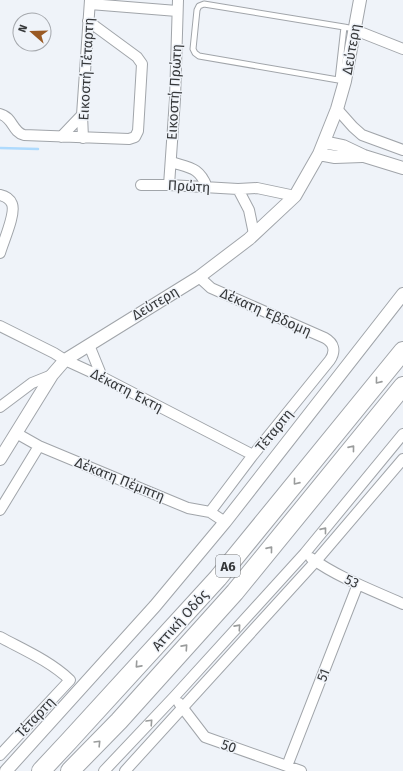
<svg xmlns="http://www.w3.org/2000/svg" width="403" height="771" font-family="'Fira Sans',sans-serif">
<style>
.lines{fill:none;stroke-linecap:round;stroke-linejoin:round}
.stream{stroke:#aedafd;stroke-width:2.5}
.service-casing{stroke:#a1a5aa;stroke-width:7}
.minor-casing{stroke:#a1a5aa;stroke-width:12}
.tertiary-casing{stroke:#a1a5aa;stroke-width:14}
.motorway-casing{stroke:#a1a5aa;stroke-width:20}
.service{stroke:#fff;stroke-width:5}
.minor{stroke:#fff;stroke-width:10}
.tertiary{stroke:#fff;stroke-width:12}
.motorway{stroke:#fff;stroke-width:18}
.oneway{stroke:#9a9c9c}
.labels{text-anchor:middle;stroke-width:3;stroke-linejoin:round;paint-order:stroke}
.shield{fill:#eff3f9;stroke:#6e7073;stroke-width:1}
.shield-label{font-size:13px;font-weight:bold;fill:#36383a}
.street-label{font-size:14px;fill:#36383a;stroke:#eff3f9}
</style>
<rect width="100%" height="100%" fill="#eff3f9"/>
<g class="lines">
<path class="stream" d="M0 148 38 149"/>
<defs>
<path id="service" d="M338 80 344 27
M344 81 199 56 195 53 193 49 197 10 199 6 204 4 344 27 354 29"/>
<path id="minor" d="M90 4 177 11
M355 30 403 49
M337 109 353 127 362 135 403 150
M0 114C13 117 12 132 24 135L129 139 135 137 138 131 142 64 137 57 88 21
M61 137 82 115
M83 138 82 115 90 0
M171 162C190 168 199 167 207 187
M141 185H169L238 189 257 188 295 196
M169 185 175 99 178 0
M238 189 249 210 254 234
M0 195C5 196 10 199 12 204 16 214 3 242 0 253
M199 277 211 288 325 338C334 343 336 351 330 360L253 455 210 512
M0 326 54 353 65 360 102 377 253 455
M89 345 102 377
M0 407 32 383 52 375
M16 433 39 446 188 508 210 512 225 522
M0 510 39 446
M311 558C339 578 372 590 403 604
M0 637C24 650 50 661 70 680L0 755
M179 703 205 737 301 771
M287 766 358 584
M104 771 174 697 305 553 403 434
M125 771 316 561 403 459"/>
<path id="tertiary" d="M324 142 343 146 364 156 403 168
M319 154 335 157 362 156
M0 459 52 375 65 360 199 277 249 239 295 196 319 154 337 109 345 81 360 0
M6 771 155 606 225 522 403 294"/>
<path id="motorway" d="M41 771 69 741 218 578 403 351
M70 771 119 721 235 592 403 386"/>
</defs>
<use href="#service" class="service-casing"/>
<use href="#minor" class="minor-casing"/>
<use href="#tertiary" class="tertiary-casing"/>
<use href="#motorway" class="motorway-casing"/>
<use href="#service" class="service"/>
<use href="#minor" class="minor"/>
<use href="#tertiary" class="tertiary"/>
<use href="#motorway" class="motorway"/>
</g>
<defs><path id="oneway-chevron" d="M-2-3.5L2.5 0L-2 3.5" fill="none" stroke-width="1.6" stroke-linecap="round" stroke-linejoin="round"/></defs>
<g class="oneway">
<use href="#oneway-chevron" transform="translate(378 381) rotate(129)"/>
<use href="#oneway-chevron" transform="translate(352 448) rotate(-51)"/>
<use href="#oneway-chevron" transform="translate(296 482) rotate(129)"/>
<use href="#oneway-chevron" transform="translate(324 530) rotate(-51)"/>
<use href="#oneway-chevron" transform="translate(270 549) rotate(-51)"/>
<use href="#oneway-chevron" transform="translate(238 627) rotate(-48)"/>
<use href="#oneway-chevron" transform="translate(185 647) rotate(-48)"/>
<use href="#oneway-chevron" transform="translate(138 665) rotate(132)"/>
<use href="#oneway-chevron" transform="translate(150 722) rotate(-47)"/>
<use href="#oneway-chevron" transform="translate(98 743) rotate(-46)"/>
</g>
<g class="labels">
<rect class="shield" x="216" y="555" width="24" height="22" rx="3"/>
<g class="shield-label">
<text x="228" y="571">Α6</text>
</g>
<g class="street-label">
<text transform="translate(351 49) rotate(-80)" y="5">Δεύτερη</text>
<text transform="translate(86 69) rotate(-87)" y="5">Εικοστή Τέταρτη</text>
<text transform="translate(174 92) rotate(-87)" y="5">Εικοστή Πρώτη</text>
<text transform="translate(189 186) rotate(3)" y="5">Πρώτη</text>
<text transform="translate(155 303) rotate(-31)" y="5">Δεύτερη</text>
<text transform="translate(266 312) rotate(24)" y="5">Δέκατη Έβδομη</text>
<text transform="translate(127 390) rotate(27)" y="5">Δέκατη Έκτη</text>
<text transform="translate(274 430) rotate(-51)" y="5">Τέταρτη</text>
<text transform="translate(120 479) rotate(22)" y="5">Δέκατη Πέμπτη</text>
<text transform="translate(352 581) rotate(26)" y="5">53</text>
<text transform="translate(180 620) rotate(-48)" y="5">Αττική Οδός</text>
<text transform="translate(323 675) rotate(-69)" y="5">51</text>
<text transform="translate(35 717) rotate(-47)" y="5">Τέταρτη</text>
<text transform="translate(229 746) rotate(19)" y="5">50</text>
</g>
</g>
<g transform="translate(32 32) rotate(290)"><circle r="19" fill="#eff3f9" stroke="#a5a8ad"/>
<path d="M0-3L7 15L0 10L-7 15Z" fill="#9a5a24"/>
<text y="-6" font-size="11" font-weight="bold" text-anchor="middle" fill="#36383a">N</text>
</g>
</svg>
